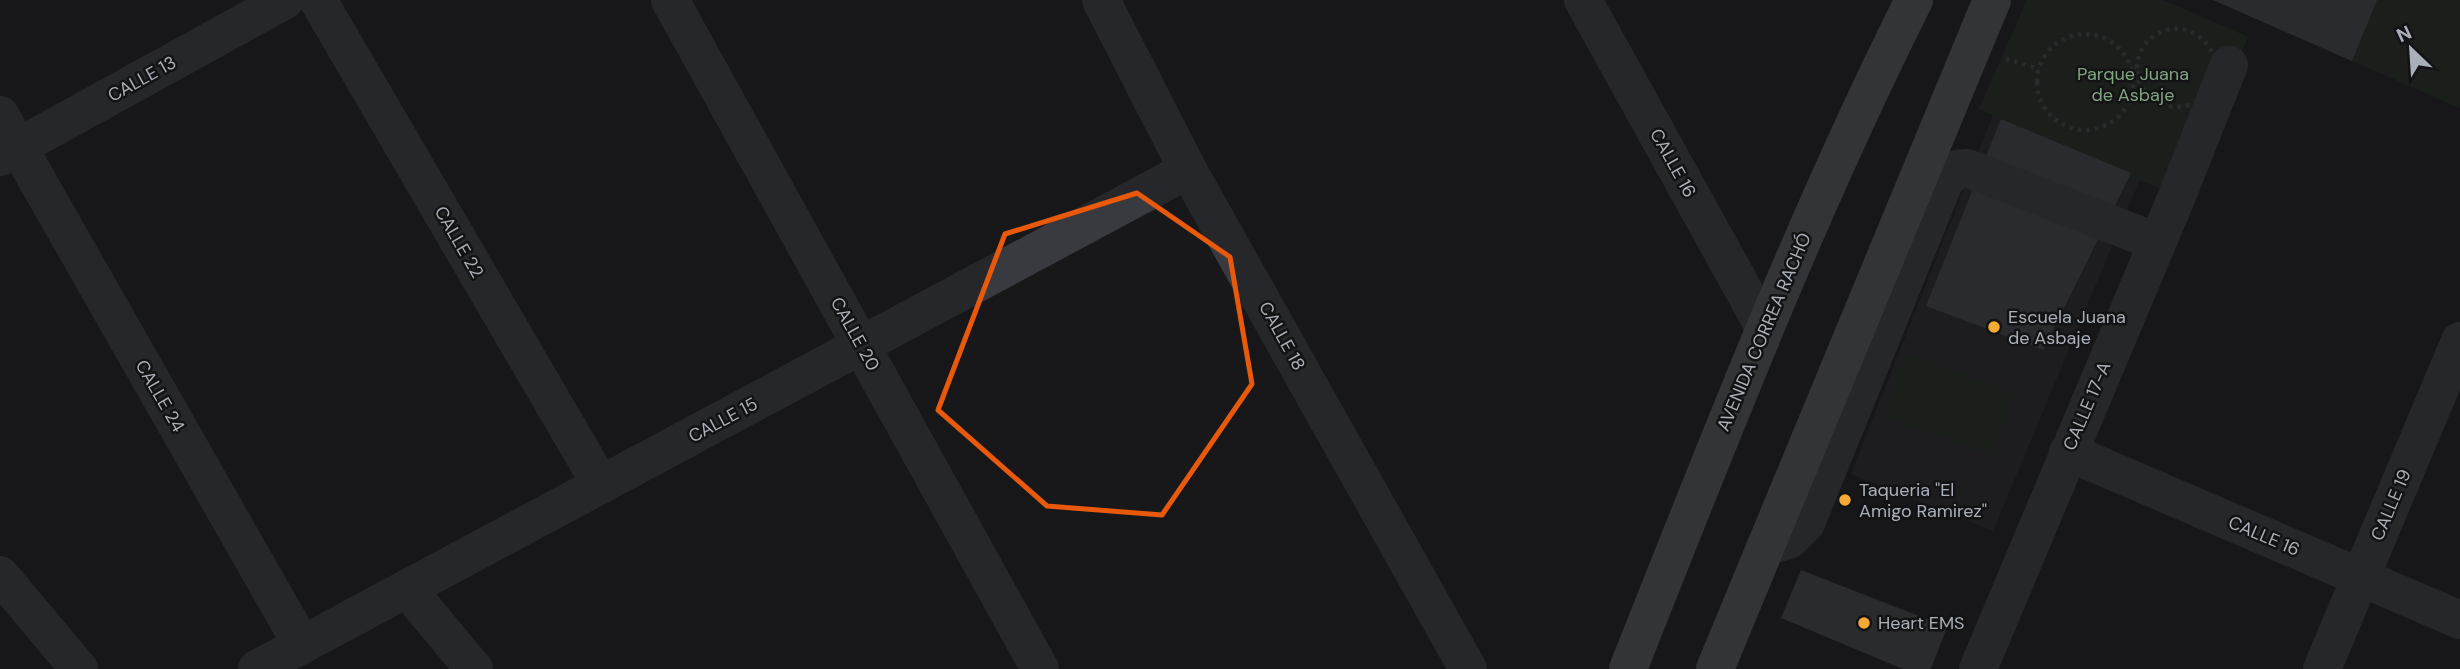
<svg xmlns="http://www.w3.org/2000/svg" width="2460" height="669" font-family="'DM Sans',sans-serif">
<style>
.built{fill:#242427}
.green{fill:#202820}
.building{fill:#424347}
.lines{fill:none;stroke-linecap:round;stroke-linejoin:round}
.path{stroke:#3f4146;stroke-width:4.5;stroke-dasharray:3.5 5;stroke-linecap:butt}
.minor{stroke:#393a3f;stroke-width:38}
.major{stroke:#55575e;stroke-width:38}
.marked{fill:none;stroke:#e8590c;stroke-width:5;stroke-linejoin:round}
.poi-dot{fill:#f5aa35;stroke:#131315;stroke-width:2.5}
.labels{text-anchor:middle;stroke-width:5;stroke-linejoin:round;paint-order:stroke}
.park-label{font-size:18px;fill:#81a581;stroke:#131315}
.street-label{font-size:18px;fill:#aab0ba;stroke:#131315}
.poi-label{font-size:18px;fill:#aab0ba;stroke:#131315;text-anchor:start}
</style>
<rect width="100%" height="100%" fill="#18181a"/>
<path class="built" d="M1993 115 2140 179 1993 531 1851 474Z"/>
<path class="green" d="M2027 0H2163L2248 37 2177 196 1979 109Z
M2213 0H2460V108Z
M1906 353 2015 394 1992 456 1883 416Z"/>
<path class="building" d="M2213 0H2377L2352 61Z
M2001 119 2131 173 2043 350 1926 306Z
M1801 570 1947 627 1931 669H1903L1781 618Z"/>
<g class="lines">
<path class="path" d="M2137 68a39 39 0 1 1 78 0a39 39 0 1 1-78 0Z
M2037 82a48 48 0 1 1 96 0a48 48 0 1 1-96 0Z
M2006 59 2039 69"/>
<path class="minor" d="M318 0 601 485
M670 0 1040 669
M1101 0 1188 170 1468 669
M1583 0 1764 327
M0 115 302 645
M0 157 285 0
M2068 452 2460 620
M1765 547 1789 540 1806 523 1945 180 1958 169 1967 168 2157 242
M0 575 79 669
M407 589 474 669
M257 669 1188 170
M1978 669 2177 196 2229 65
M2322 669 2460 341"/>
<path class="major" d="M1628 669C1718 443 1805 217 1914 0
M1715 669 1992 0"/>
</g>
<path d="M0 0H2460V669H0ZM1137 193 1230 257 1252 384 1162 515 1047 506 938 410 1005 234Z" fill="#18181a" fill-opacity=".55" fill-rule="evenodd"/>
<path class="marked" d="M1137 193 1230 257 1252 384 1162 515 1047 506 938 410 1005 234Z"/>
<g class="poi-dot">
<circle cx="1994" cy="327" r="7"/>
<circle cx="1845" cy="500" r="7"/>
<circle cx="1864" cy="623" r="7"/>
</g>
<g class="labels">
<g class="park-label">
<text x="2133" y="80">Parque Juana<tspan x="2133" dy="21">de Asbaje</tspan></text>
</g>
<g class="street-label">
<text transform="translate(142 79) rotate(-29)" y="6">CALLE 13</text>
<text transform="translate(1673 163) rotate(61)" y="6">CALLE 16</text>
<text transform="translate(459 242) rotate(60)" y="6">CALLE 22</text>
<text transform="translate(1764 332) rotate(-67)" y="6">AVENIDA CORREA RACHÓ</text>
<text transform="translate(855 334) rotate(61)" y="6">CALLE 20</text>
<text transform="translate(1282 336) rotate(61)" y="6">CALLE 18</text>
<text transform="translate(160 396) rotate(60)" y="6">CALLE 24</text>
<text transform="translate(2087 406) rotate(-67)" y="6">CALLE 17-A</text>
<text transform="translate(723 420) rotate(-28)" y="6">CALLE 15</text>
<text transform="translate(2391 505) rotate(-67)" y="6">CALLE 19</text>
<text transform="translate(2264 536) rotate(23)" y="6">CALLE 16</text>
</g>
<g class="poi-label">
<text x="2008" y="323">Escuela Juana<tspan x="2008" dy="21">de Asbaje</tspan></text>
<text x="1859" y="496">Taqueria "El<tspan x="1859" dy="21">Amigo Ramirez"</tspan></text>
<text x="1878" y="629">Heart EMS</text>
</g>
</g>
<g transform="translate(2411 49) rotate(335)" stroke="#131315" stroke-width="5" paint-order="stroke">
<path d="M0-5L12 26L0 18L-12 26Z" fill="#aab0ba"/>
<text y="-10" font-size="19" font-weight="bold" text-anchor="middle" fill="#aab0ba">N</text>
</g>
</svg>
